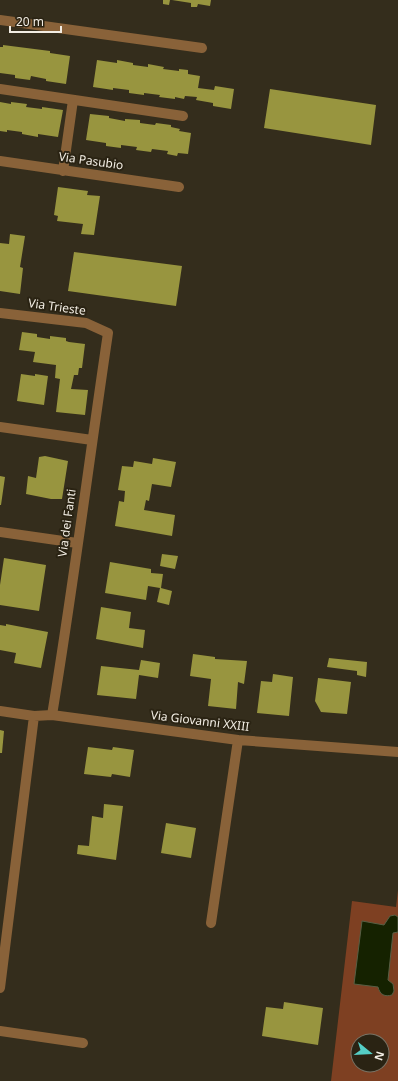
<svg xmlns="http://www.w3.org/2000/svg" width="398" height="1081" font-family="'Noto Sans',sans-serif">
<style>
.green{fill:#7e4022;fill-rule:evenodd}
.water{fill:#152200;stroke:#575f44}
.building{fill:#98953f}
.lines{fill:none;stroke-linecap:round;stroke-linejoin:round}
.minor{stroke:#896239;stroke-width:10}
.labels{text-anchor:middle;stroke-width:4;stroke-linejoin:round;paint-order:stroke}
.street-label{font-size:12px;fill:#f2ede3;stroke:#2a2313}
</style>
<rect width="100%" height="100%" fill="#342d1c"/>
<path class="green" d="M398 890V1081H331L352 901 396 907ZM358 1041H382V1065H358Z"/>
<path class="water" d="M395 915 398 917V932L393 933 388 980 393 984 394 991 392 995C385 997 380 995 378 987L354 984 362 921 384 925 390 916Z"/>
<path class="building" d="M163 0H170L169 5 163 4Z
M172 0H211L210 6 198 4 197 7H191V3Z
M3 45 50 51V53L70 56 66 84 46 81V79L31 76 30 80 15 78V75L0 73V47H3Z
M97 60 117 63V60L133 63V65L148 67V64L164 67 163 69 179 71V69L188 70V74L200 76 198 88 214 90 215 86 234 89 231 109 213 106V103L196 100 197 97 185 96 184 99 175 97V99L159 97 160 95 144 93V95L129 93V90L113 88V90L93 87Z
M270 89 376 105 371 145 264 128Z
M0 102 11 104V102L27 104 26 107 42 109V107L63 110 58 137 38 134V137L22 134V132L7 130V132L0 131Z
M90 114 109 116V118L125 121V119L140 120V123L155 125 156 123 171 125V127L180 129 179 131 191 133 188 154 178 153 177 156 167 154 168 151 152 149 151 152 136 150 137 147 121 145V148L106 146V143L86 140Z
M58 187 88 191 87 195 100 196 94 235 81 234 83 224 57 221 58 216 54 215Z
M10 234 25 236 20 267 23 268 20 294 0 291V243L9 244Z
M74 252 182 266 176 306 68 291Z
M22 332 37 334V337L50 339V336L66 338V341L69 342 85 344 82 368H79L78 375H74L71 389 88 390 85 415 56 412 60 379 55 378 56 365 33 362 35 352 19 350Z
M21 374 35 376V374L48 376 44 405 17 401Z
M45 456 68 461 62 499H51L26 494 28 476 36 478 39 457Z
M153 458 176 462 171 487 152 484 149 501 146 500 144 510 175 515 172 536 115 526 119 501 124 502 125 491 118 490 122 466 133 467 134 461 152 464Z
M0 476 5 477 1 505H0Z
M162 554 178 556 175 569 160 566Z
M4 558 46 565 39 611 0 605V585Z
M110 562 151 569V573L163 574 161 588 172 591 169 605 157 602 160 588 148 586 146 600 105 593Z
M101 607 131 612 129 628 145 630 143 648 96 639Z
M6 624 48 632 41 668 14 663 16 653 0 650V625L6 626Z
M193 654 215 657V659L247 661 244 684 238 682 236 709 208 706 211 679 190 676Z
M329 658 367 662 366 677 357 675V671L327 667Z
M141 660 160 663 158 678 139 675 136 699 97 695 101 666 139 670Z
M273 674 293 677 289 716 257 713 261 681 272 682Z
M318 678 351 682 347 714 321 712 315 701Z
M0 730 4 731 2 753H0Z
M88 747 112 750 113 747 134 750 130 777 112 774 111 777 84 774Z
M104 804 123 806 116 860 77 854 78 845 89 846 92 816 103 818Z
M166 823 196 828 191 858 161 853Z
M284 1002 323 1008 318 1045 262 1036 266 1007 283 1009Z"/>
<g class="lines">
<path class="minor" d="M0 20 202 48
M0 89 183 116
M0 161 179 187
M63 171 73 100
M0 313 86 323 108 333C89 461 73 588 52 715
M0 427 92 440
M0 532 77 543
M0 711 34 716 52 715 238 740 398 752
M211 923 238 740
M0 988 34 716
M0 1031 83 1043"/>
</g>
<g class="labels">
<g class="street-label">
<text transform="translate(91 161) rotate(8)" y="4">Via Pasubio</text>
<text transform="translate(57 307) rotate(8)" y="4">Via Trieste</text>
<text transform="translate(67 523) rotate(-82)" y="4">Via dei Fanti</text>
<text transform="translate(200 721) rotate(7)" y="4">Via Giovanni XXIII</text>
</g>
</g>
<g transform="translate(370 1053) rotate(108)"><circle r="19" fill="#2a2313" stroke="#7a7466"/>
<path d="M0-3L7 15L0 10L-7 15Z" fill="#55cec5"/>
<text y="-6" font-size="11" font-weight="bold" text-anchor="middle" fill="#f2ede3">N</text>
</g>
<path d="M10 26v6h51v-6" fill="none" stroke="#f2ede3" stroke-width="2"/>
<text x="16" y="26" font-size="12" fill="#f2ede3" stroke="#2a2313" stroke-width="3" paint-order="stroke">20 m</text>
</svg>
